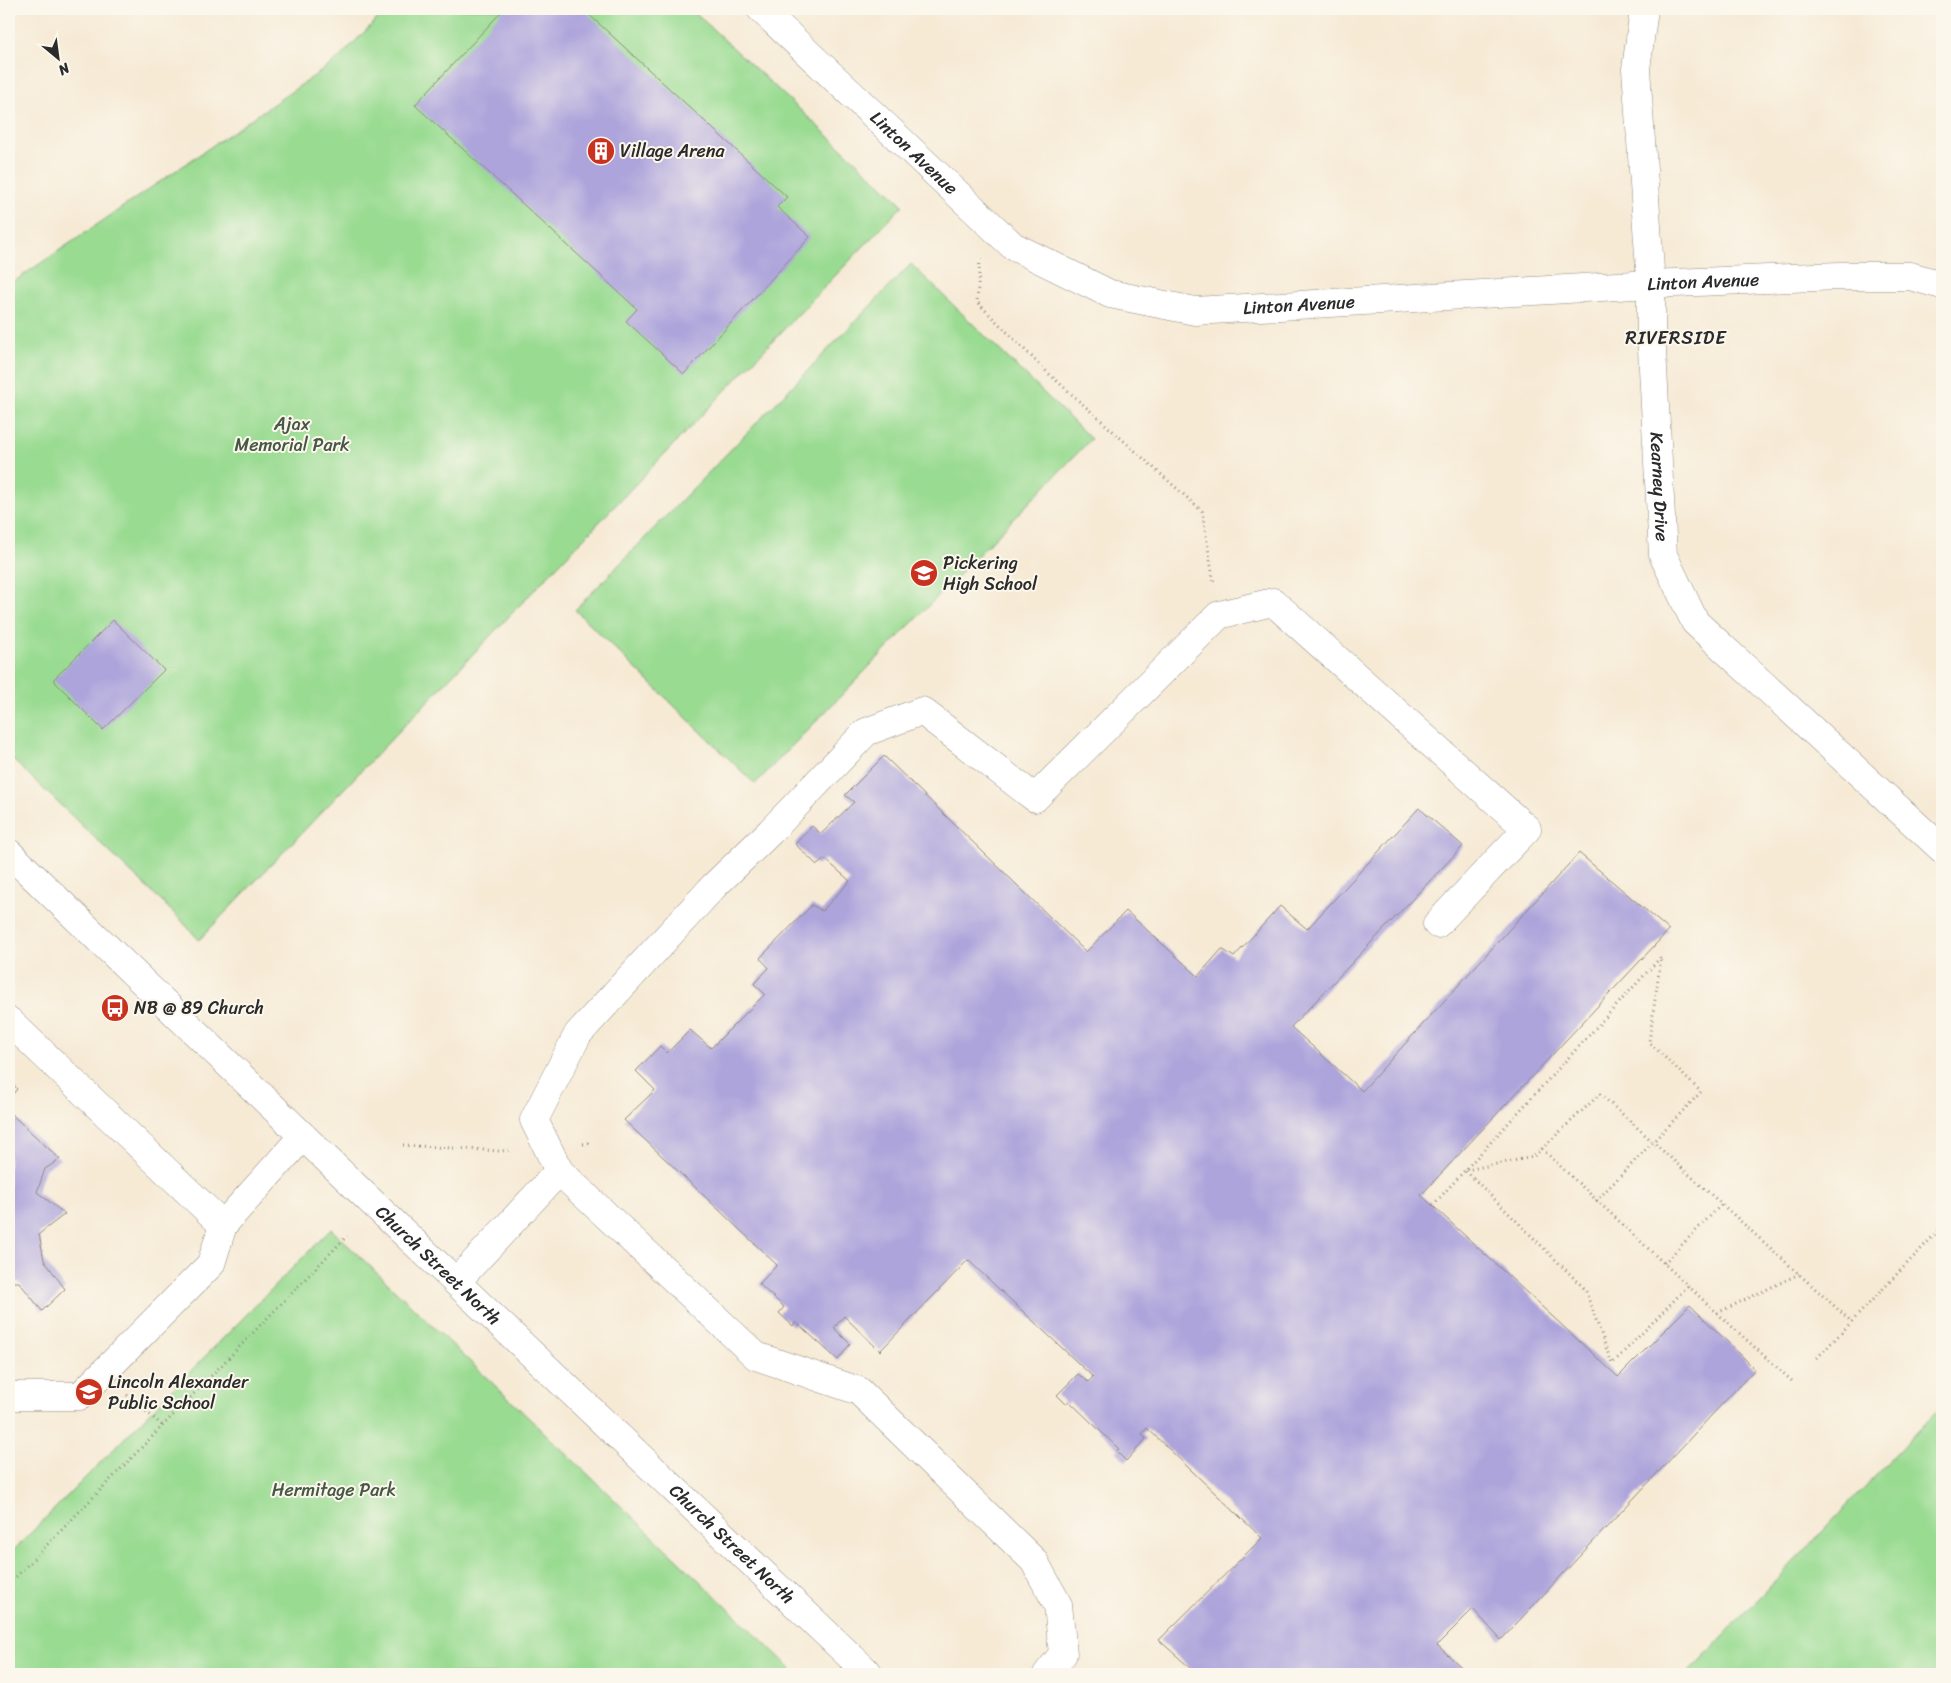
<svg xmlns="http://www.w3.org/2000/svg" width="1951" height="1683" font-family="Sriracha,sans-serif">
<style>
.green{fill:#9adb92;stroke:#62835e}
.building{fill:#ada4db}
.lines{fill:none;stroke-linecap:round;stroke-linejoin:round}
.minor-casing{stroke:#908a80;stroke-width:29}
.path{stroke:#908a80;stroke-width:3;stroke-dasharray:1 4;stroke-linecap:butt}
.minor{stroke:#fff;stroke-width:28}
.labels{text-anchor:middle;stroke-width:4;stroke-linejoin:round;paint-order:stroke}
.poi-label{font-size:18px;fill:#2b2b2b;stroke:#fbf7ec;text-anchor:start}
.street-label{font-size:18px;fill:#2b2b2b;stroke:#fbf7ec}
.park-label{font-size:18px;fill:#475745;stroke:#fbf7ec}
.neighbourhood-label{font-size:19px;letter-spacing:1px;fill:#2b2b2b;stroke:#fbf7ec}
</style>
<rect width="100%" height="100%" fill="#fbf7ec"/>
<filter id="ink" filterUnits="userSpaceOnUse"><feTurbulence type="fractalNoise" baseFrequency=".02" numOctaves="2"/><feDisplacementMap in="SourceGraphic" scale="10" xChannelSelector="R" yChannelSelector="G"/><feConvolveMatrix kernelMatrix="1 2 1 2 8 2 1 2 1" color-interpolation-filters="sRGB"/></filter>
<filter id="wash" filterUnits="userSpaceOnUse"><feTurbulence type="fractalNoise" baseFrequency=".0096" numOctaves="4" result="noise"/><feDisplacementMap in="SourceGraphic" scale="20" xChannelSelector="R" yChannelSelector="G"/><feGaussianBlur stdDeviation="1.12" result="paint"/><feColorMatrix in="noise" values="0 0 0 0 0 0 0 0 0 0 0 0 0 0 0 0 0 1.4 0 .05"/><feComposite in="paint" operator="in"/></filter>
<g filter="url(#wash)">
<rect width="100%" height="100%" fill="#f6ead5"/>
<path class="green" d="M387 9H691L903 205 199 940 181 920 9 756V285L336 61Z
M911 264 1091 439 755 784 575 610Z
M331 1229 797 1674H9V1555Z
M1942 1406V1674H1687Z"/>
<g id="blocks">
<path class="building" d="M504 9H583L787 197 777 207 810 237 684 374 626 321 637 309 415 105Z
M113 620 164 670 103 730 53 680Z
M884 756 1086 952 1126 911 1198 976 1222 949 1234 957 1280 906 1307 929 1419 808 1463 846 1291 1027 1362 1091 1579 853 1669 930 1421 1195 1618 1377 1690 1305 1755 1369 1501 1640 1473 1609 1437 1645 1469 1674H1197L1159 1640 1262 1538 1147 1428 1142 1434 1146 1439 1126 1461 1116 1451 1119 1449 1069 1401 1066 1404 1057 1395 1078 1374 1088 1382 1093 1377 968 1260 880 1351 844 1316 834 1328 850 1344 838 1360 796 1322 793 1326 779 1313 784 1307 759 1284 777 1265 624 1120 655 1090 636 1071 660 1046 667 1053 690 1030 711 1048 765 994 754 984 769 968 760 958 812 905 822 911 850 881 825 859 817 865 795 844 812 826 821 834 854 802 845 795Z
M9 1080 17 1089 9 1099Z
M9 1112 60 1159 45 1169 37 1192 65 1214 39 1234 44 1260 65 1289 42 1311 19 1282H9Z"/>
</g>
</g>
<g filter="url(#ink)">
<use href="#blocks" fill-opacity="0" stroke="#908a80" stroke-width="1"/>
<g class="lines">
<defs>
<g id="minor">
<path id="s1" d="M761 9 1013 246 1110 294 1195 311 1651 284 1839 276H1910L1942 285"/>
<path id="s2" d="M1644 9 1636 69 1651 284V331L1663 555 1695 622 1942 849"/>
<path id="s3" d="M9 853 359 1190 869 1674"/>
<path d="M9 1021 223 1225"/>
<path d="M559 1171 534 1120 578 1034 714 886 770 832 866 732 922 711 1035 798 1219 615 1273 602 1527 829 1437 924"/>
<path d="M456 1282 559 1171 756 1356 859 1391 1034 1561 1058 1605 1063 1654 1047 1674"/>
<path d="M9 1396H80L211 1264 223 1225 303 1136"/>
</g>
</defs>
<use href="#minor" class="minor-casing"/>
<path class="path" d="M980 259 977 302 1048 373 1202 511 1214 584
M583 1144 590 1143
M403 1145 499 1151 512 1150
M1542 1149 1717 1313 1799 1274
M1466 1170 1533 1157 1600 1094 1852 1322
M1466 1171 1585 1289 1612 1364 1688 1286
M1433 1205 1661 957 1649 1042 1701 1092 1596 1201
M1664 1263 1722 1204
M1717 1313 1793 1382
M1817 1358 1942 1227
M127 1395 163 1426
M9 1584 347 1236"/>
<use href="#minor" class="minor"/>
</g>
</g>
<defs>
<symbol id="building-disc" viewBox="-11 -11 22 22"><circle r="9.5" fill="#c8321e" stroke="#fbf7ec"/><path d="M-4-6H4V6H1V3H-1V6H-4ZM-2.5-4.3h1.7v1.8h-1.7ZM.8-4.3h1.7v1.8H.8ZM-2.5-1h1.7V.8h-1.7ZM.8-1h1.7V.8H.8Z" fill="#fff"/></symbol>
<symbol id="school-disc" viewBox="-11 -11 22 22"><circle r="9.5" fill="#c8321e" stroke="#fbf7ec"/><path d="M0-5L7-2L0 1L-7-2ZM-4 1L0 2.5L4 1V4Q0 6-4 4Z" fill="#fff"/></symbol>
<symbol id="bus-disc" viewBox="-11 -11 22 22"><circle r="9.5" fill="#c8321e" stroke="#fbf7ec"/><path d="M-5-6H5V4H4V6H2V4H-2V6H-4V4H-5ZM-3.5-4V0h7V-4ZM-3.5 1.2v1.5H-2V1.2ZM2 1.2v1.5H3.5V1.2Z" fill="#fff"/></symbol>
</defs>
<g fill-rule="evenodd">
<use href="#building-disc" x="585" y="135" width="32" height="32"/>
<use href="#school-disc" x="908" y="557" width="32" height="32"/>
<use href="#bus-disc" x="99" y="992" width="32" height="32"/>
<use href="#school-disc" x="73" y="1376" width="32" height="32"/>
</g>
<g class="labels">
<g class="poi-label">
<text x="620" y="157">Village Arena</text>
<text x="943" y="569">Pickering<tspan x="943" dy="21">High School</tspan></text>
<text x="134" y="1014">NB @ 89 Church</text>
<text x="108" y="1388">Lincoln Alexander<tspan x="108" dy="21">Public School</tspan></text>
</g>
<g class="street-label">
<text dy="6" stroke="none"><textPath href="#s1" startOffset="210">Linton Avenue</textPath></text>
<text dy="6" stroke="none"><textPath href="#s1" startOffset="1050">Linton Avenue</textPath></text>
<text dy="6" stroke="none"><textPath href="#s1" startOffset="645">Linton Avenue</textPath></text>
<text dy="6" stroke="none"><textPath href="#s2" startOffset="479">Kearney Drive</textPath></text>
<text dy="6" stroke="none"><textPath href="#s3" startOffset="595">Church Street North</textPath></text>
<text dy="6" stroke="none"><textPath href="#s3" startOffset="1000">Church Street North</textPath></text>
</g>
<g class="park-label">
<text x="292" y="430">Ajax<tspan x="292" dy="21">Memorial Park</tspan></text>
<text x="334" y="1496">Hermitage Park</text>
</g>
<g class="neighbourhood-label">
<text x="1676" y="344">RIVERSIDE</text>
</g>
</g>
<rect width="1951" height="1683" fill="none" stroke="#fbf7ec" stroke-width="30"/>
<g transform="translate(58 58) rotate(151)" stroke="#fbf7ec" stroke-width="4" paint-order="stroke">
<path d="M0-4L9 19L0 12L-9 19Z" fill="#2b2b2b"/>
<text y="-8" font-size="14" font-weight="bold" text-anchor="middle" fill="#2b2b2b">N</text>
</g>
</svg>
